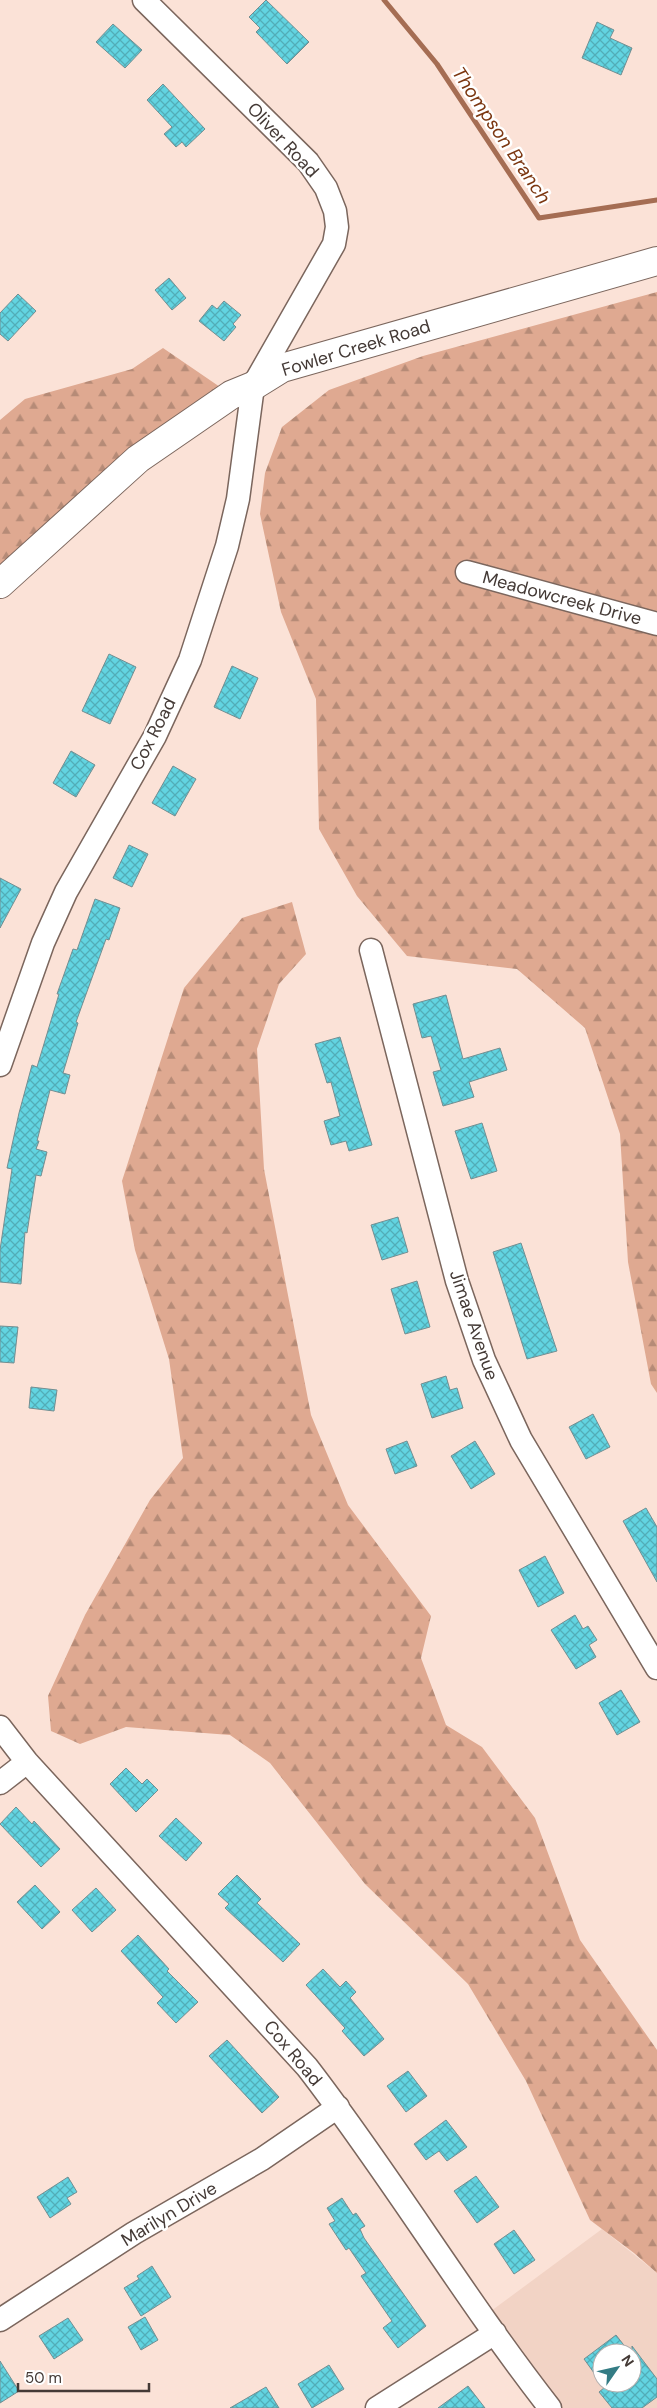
<svg xmlns="http://www.w3.org/2000/svg" width="657" height="2408" font-family="'DM Sans',sans-serif">
<style>
.built{fill:#f2d3c5;fill-rule:evenodd}
.forest{fill:url(#forest-firs)}
.lines{fill:none;stroke-linecap:round;stroke-linejoin:round}
.stream{stroke:#a56d53;stroke-width:5}
.building{fill:url(#building-cross-hatch);stroke:#738e91}
.minor-casing{stroke:#7b665d;stroke-width:25}
.major-casing{stroke:#7b665d;stroke-width:30}
.minor{stroke:#fff;stroke-width:22}
.major{stroke:#fff;stroke-width:28}
.labels{text-anchor:middle;stroke-width:5;stroke-linejoin:round;paint-order:stroke}
.street-label{font-size:18px;fill:#443a36;stroke:#fff}
.water-label{font-size:19px;font-style:italic;fill:#7c3711;stroke:#fff}
</style>
<defs>
<pattern id="forest-firs" width="22" height="20" patternUnits="userSpaceOnUse" patternTransform="scale(1.25)"><rect width="22" height="20" fill="#dfa991"/><path d="M5 1l3.5 6h-7zM16 11l3.5 6h-7z" fill="#b68b77"/></pattern>
<pattern id="building-cross-hatch" width="8" height="8" patternUnits="userSpaceOnUse" patternTransform="scale(1.25)"><rect width="8" height="8" fill="#62d4e1"/><path d="M0 0l8 8M0 8l8-8" fill="none" stroke="#52adb7"/></pattern>
</defs>
<rect width="100%" height="100%" fill="#fbe2d7"/>
<path class="built" d="M602 2229 657 2273V2408H550L483 2317ZM602 2353H632V2383H602Z"/>
<path class="forest" d="M657 292V1393L651 1384 628 1262 620 1134 585 1028 517 969 407 956 357 896 319 829 316 699 281 612 260 514 265 473 282 427 329 390 423 356Z
M163 348 220 387 153 432 76 496 0 565V420L25 399 132 369Z
M292 902 306 954 279 984 257 1049 264 1169 287 1290 311 1415 348 1505 431 1616 421 1658 446 1725 482 1747 535 1818 580 1940 657 2050V2273L634 2253 590 2220 526 2081 468 1984 365 1884 270 1763 230 1735 126 1727 80 1744 51 1731 48 1696 85 1615 150 1500 183 1458 169 1359 135 1250 122 1181 184 988 242 918Z"/>
<g class="lines">
<path class="stream" d="M384 0 437 64 539 218 657 200"/>
</g>
<path class="building" d="M266 0 309 42 287 64 256 32 260 28 249 17Z
M597 22 614 30 610 38 632 48 621 75 582 58Z
M113 24 142 50 125 68 96 42Z
M163 84 205 129 186 147 182 142 176 147 164 134 172 127 147 100Z
M169 278 186 298 172 310 155 290Z
M18 294 36 311 8 341 0 334V313Z
M224 301 241 315 233 324 236 327 224 341 199 321 212 305 217 309Z
M109 654 136 667 110 724 82 711Z
M232 666 258 678 240 719 214 707Z
M71 751 95 765 76 797 53 783Z
M173 766 196 779 175 816 152 803Z
M129 845 148 854 132 887 113 878Z
M0 878 21 889 0 928Z
M95 899 120 908 109 940 106 939 76 1022 78 1023 63 1073 70 1075 65 1094 50 1090 37 1141H39L36 1149 47 1152 41 1176 36 1175 27 1233 25 1232 21 1284 0 1282V1250L12 1169 7 1168 19 1113 32 1065 37 1067 59 994H57L73 949 77 950Z
M446 995 463 1059 500 1048 507 1070 469 1082 474 1097 443 1106 433 1072 441 1070 431 1036 422 1038 413 1004Z
M340 1037 372 1145 349 1151 346 1141 331 1145 324 1121 340 1116 331 1082 327 1083 315 1044Z
M482 1123 497 1171 471 1179 455 1131Z
M398 1217 408 1252 382 1260 371 1225Z
M521 1243 557 1351 527 1359 493 1252Z
M417 1281 430 1327 405 1334 391 1289Z
M0 1326 18 1327 14 1363 0 1362Z
M446 1376 450 1390 457 1388 463 1408 432 1418 421 1384Z
M31 1387 57 1390 54 1411 29 1408Z
M593 1414 610 1447 586 1459 569 1427Z
M407 1441 417 1466 395 1474 386 1449Z
M475 1441 495 1474 471 1489 451 1456Z
M646 1508 657 1527V1582L623 1521Z
M545 1556 564 1593 538 1607 519 1570Z
M575 1615 583 1629 588 1626 597 1640 589 1645 596 1657 576 1669 551 1630Z
M621 1690 640 1722 617 1735 599 1703Z
M126 1768 142 1784 147 1779 158 1790 136 1812 110 1784Z
M16 1807 32 1824 34 1821 60 1849 41 1867 0 1824Z
M176 1818 202 1843 186 1861 159 1836Z
M237 1875 261 1899 257 1903 300 1944 283 1962 225 1908 229 1904 218 1894Z
M35 1885 60 1912 42 1929 17 1902Z
M96 1888 116 1910 92 1932 72 1910Z
M138 1935 169 1969 167 1971 198 2002 176 2023 157 2003 163 1997 121 1951Z
M323 1969 340 1987 346 1981 356 1992 350 1998 384 2039 364 2056 342 2031 345 2028 306 1985Z
M227 2040 279 2097 262 2113 209 2056Z
M408 2071 427 2096 406 2112 387 2086Z
M446 2120 467 2147 447 2161 439 2151 426 2160 414 2144Z
M476 2176 499 2207 477 2223 454 2191Z
M68 2177 77 2192 67 2198 71 2204 50 2218 37 2197Z
M342 2198 353 2215 356 2213 365 2226 360 2229 364 2238 426 2326 398 2348 383 2328 392 2321 361 2276 366 2273 349 2248 346 2250 329 2224 335 2221 327 2208Z
M514 2230 535 2260 514 2274 494 2244Z
M152 2266 171 2297 141 2316 124 2288 139 2279 137 2276Z
M145 2317 158 2340 141 2350 128 2327Z
M68 2318 83 2340 54 2359 39 2336Z
M616 2335 630 2353H602V2384L584 2359Z
M632 2346 657 2379V2397L642 2408H612L599 2392 610 2383H632Z
M0 2361 19 2391 0 2403Z
M329 2365 344 2389 312 2408 298 2384Z
M468 2386 485 2408H438Z
M266 2387 279 2408H230Z"/>
<g class="lines">
<defs>
<path id="minor" d="M467 572 657 624
M371 950 457 1281 484 1360 521 1440 657 1668
M0 1065 43 943 66 892 155 736 190 660 227 546 238 499 253 386 334 244 337 227 335 211 326 188 308 162 144 0
M0 1727 27 1762 307 2067C392 2177 464 2298 550 2408
M0 1783 27 1762
M0 2320 134 2233 262 2159 338 2107
M377 2408 495 2333"/>
<path id="major" d="M0 584 138 459 231 395 253 386 282 368 657 261"/>
</defs>
<use href="#minor" class="minor-casing"/>
<use href="#major" class="major-casing"/>
<use href="#minor" class="minor"/>
<use href="#major" class="major"/>
</g>
<g class="labels">
<g class="street-label">
<text transform="translate(283 140) rotate(47)" y="6">Oliver Road</text>
<text transform="translate(356 348) rotate(-17)" y="6">Fowler Creek Road</text>
<text transform="translate(562 598) rotate(15)" y="6">Meadowcreek Drive</text>
<text transform="translate(153 734) rotate(-63)" y="6">Cox Road</text>
<text transform="translate(474 1325) rotate(71)" y="6">Jimae Avenue</text>
<text transform="translate(293 2053) rotate(50)" y="6">Cox Road</text>
<text transform="translate(169 2214) rotate(-31)" y="6">Marilyn Drive</text>
</g>
<g class="water-label">
<text transform="translate(502 135) rotate(56)" y="7">Thompson Branch</text>
</g>
</g>
<g transform="translate(617 2368) rotate(56)"><circle r="24" fill="#ffffff" stroke="#b4b0af"/>
<path d="M0-4L9 19L0 12L-9 19Z" fill="#347c84"/>
<text y="-8" font-size="14" font-weight="bold" text-anchor="middle" fill="#443a36">N</text>
</g>
<path d="M18 2383v8h131v-8" fill="none" stroke="#443a36" stroke-width="2.5"/>
<text x="25" y="2383" font-size="15" fill="#443a36" stroke="#ffffff" stroke-width="4" paint-order="stroke">50 m</text>
</svg>
